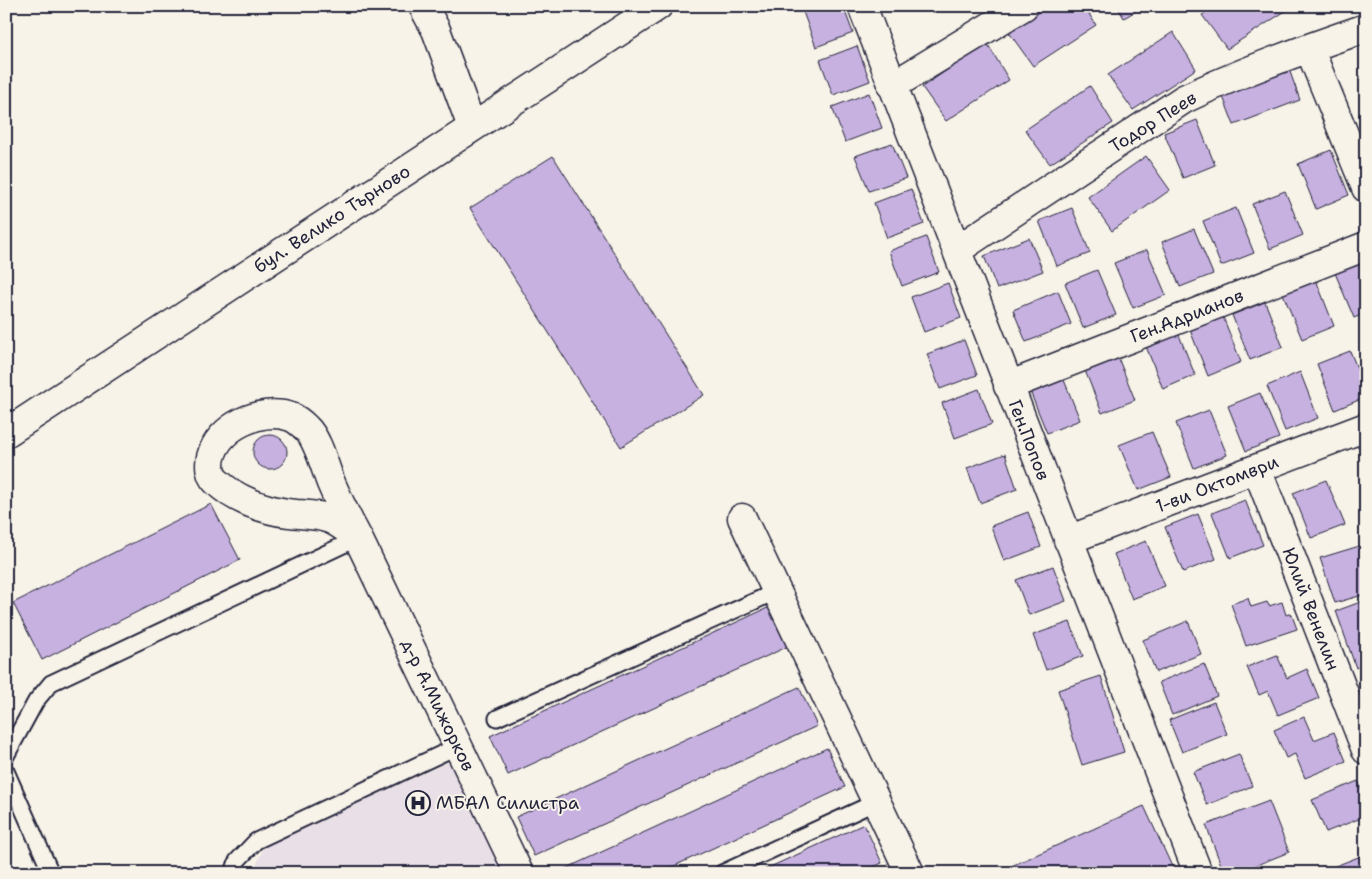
<svg xmlns="http://www.w3.org/2000/svg" width="1372" height="879" font-family="'Shantell Sans',sans-serif">
<style>
.built{fill:#e9dfe6}
.building{fill:#c7b1e0;stroke:#22223b}
.lines{fill:none;stroke-linecap:round;stroke-linejoin:round}
.lane-casing{stroke:#22223b;stroke-width:19}
.street-casing{stroke:#22223b;stroke-width:31}
.secondary-casing{stroke:#22223b;stroke-width:31}
.lane{stroke:#f7f3e8;stroke-width:15}
.street{stroke:#f7f3e8;stroke-width:28}
.secondary{stroke:#f7f3e8;stroke-width:28}
.labels{text-anchor:middle;stroke-width:4;stroke-linejoin:round;paint-order:stroke}
.street-label{font-size:18px;fill:#22223b;stroke:#f7f3e8}
.poi-label{font-size:18px;fill:#22223b;stroke:#f7f3e8;text-anchor:start}
</style>
<rect width="100%" height="100%" fill="#f7f3e8"/>
<filter id="ink" filterUnits="userSpaceOnUse"><feTurbulence type="fractalNoise" baseFrequency=".02" numOctaves="2"/><feDisplacementMap in="SourceGraphic" scale="10" xChannelSelector="R" yChannelSelector="G"/><feConvolveMatrix kernelMatrix="1 2 1 2 8 2 1 2 1" color-interpolation-filters="sRGB"/></filter>
<g filter="url(#ink)">
<path class="built" d="M455 759 508 873H253L264 846Z"/>
<path class="building" d="M818 6H843L853 33 816 47 803 12Z
M1046 6H1084L1096 25 1033 66 1008 31Z
M1117 6H1144L1124 18Z
M1215 6H1288L1290 8 1227 49 1202 15Z
M1173 32 1196 69 1133 110 1108 75Z
M987 43 1009 80 946 121 922 87Z
M857 46 870 81 833 95 820 60Z
M1289 69 1300 100 1234 125 1222 94Z
M1090 86 1113 123 1050 164 1025 130Z
M869 93 882 128 845 142 832 107Z
M1197 120 1215 165 1183 178 1164 133Z
M892 143 906 178 869 191 855 156Z
M1331 150 1349 195 1316 209 1298 164Z
M553 156 704 395 621 447 470 208Z
M1146 156 1170 190 1112 231 1088 197Z
M911 189 924 224 887 238 874 203Z
M1285 191 1303 235 1270 249 1252 204Z
M1072 208 1090 253 1057 266 1039 221Z
M1236 208 1254 253 1221 266 1203 221Z
M1194 229 1213 274 1180 287 1162 242Z
M926 237 939 272 902 286 889 251Z
M1029 238 1043 271 997 289 984 256Z
M1147 250 1166 295 1133 308 1114 263Z
M1366 260V313L1354 318 1335 273Z
M1097 270 1116 315 1083 328 1065 283Z
M1316 280 1334 326 1302 339 1283 294Z
M948 283 961 318 924 332 911 297Z
M1058 291 1071 324 1026 342 1013 310Z
M1265 302 1283 347 1250 360 1232 315Z
M1223 317 1241 362 1208 376 1190 330Z
M1177 330 1195 375 1163 389 1145 344Z
M964 340 977 375 940 389 927 354Z
M1350 351 1366 390V397L1335 410 1317 364Z
M1117 355 1135 400 1102 413 1084 368Z
M1300 372 1318 418 1285 431 1267 386Z
M1062 375 1080 420 1047 433 1029 389Z
M979 389 992 424 955 438 942 403Z
M1260 393 1279 438 1246 451 1228 406Z
M1209 410 1227 455 1194 468 1176 423Z
M1152 432 1171 477 1138 490 1119 445Z
M253 452a17 17 0 1 1 34 0a17 17 0 1 1-34 0Z
M1005 454 1017 489 980 503 967 468Z
M1326 480 1345 525 1311 538 1293 493Z
M1245 500 1263 545 1230 558 1212 513Z
M211 504 240 560 42 660 13 603Z
M1028 512 1041 547 1004 561 991 526Z
M1198 514 1216 559 1183 572 1165 527Z
M1146 541 1165 586 1132 599 1114 554Z
M1366 544V594L1335 603 1320 558Z
M1053 566 1066 601 1029 615 1016 580Z
M1248 598 1251 607 1267 602 1269 606 1282 602 1286 615 1291 613 1297 629 1246 646 1231 604Z
M1366 600V664L1356 668 1336 611Z
M774 605 791 645 508 775 490 736Z
M1188 621 1201 654 1156 672 1143 640Z
M1070 622 1083 656 1046 670 1033 635Z
M1277 655 1287 678 1307 669 1319 698 1278 715 1268 691 1259 695 1247 667Z
M1204 664 1217 696 1172 715 1159 682Z
M1101 676 1124 752 1082 765 1058 690Z
M799 687 817 726 534 856 516 817Z
M1214 702 1227 734 1182 752 1169 720Z
M1304 717 1314 740 1334 732 1346 761 1305 778 1295 754 1286 758 1274 730Z
M827 748 845 787 659 873H556Z
M1239 754 1252 786 1207 805 1193 772Z
M1358 781 1366 801V816L1326 832 1312 800Z
M1269 801 1289 852 1237 873H1224L1206 825Z
M1144 806 1175 873H996Z
M864 824 882 863 860 873H757Z
M1366 854V873H1335L1333 867Z"/>
<g class="lines">
<defs>
<path id="lane" d="M497 718 777 591
M6 756 36 701 51 683 358 538
M6 771 51 873
M233 873 237 861 256 841 458 746
M722 873 876 802"/>
<path id="street" d="M423 6 436 30 472 127
M862 6 1198 873
M1309 48 1366 188
M892 86 1024 6
M957 250 1184 99C1243 71 1304 49 1366 28
M1008 386 1366 246
M1257 469 1366 750
M742 518 910 873
M358 538C349 531 340 523 330 519 316 514 302 515 288 513 264 510 234 499 216 481 210 475 209 465 211 457 219 426 261 407 291 417 296 419 302 424 306 428 318 439 325 468 331 483 339 502 348 520 358 538L519 873
M1068 540 1366 427"/>
<path id="secondary" d="M6 433 658 6"/>
</defs>
<use href="#lane" class="lane-casing"/>
<use href="#street" class="street-casing"/>
<use href="#secondary" class="secondary-casing"/>
<use href="#lane" class="lane"/>
<use href="#street" class="street"/>
<use href="#secondary" class="secondary"/>
</g>
</g>
<defs>
<symbol id="hospital-ring" viewBox="-11 -11 22 22"><circle r="9.5" fill="#f7f3e8" stroke="#22223b" stroke-width="1.5"/><path d="M-5-5h3v3.5h4V-5h3V5h-3V1.5h-4V5h-3Z" fill="#22223b"/></symbol>
</defs>
<g fill-rule="evenodd">
<use href="#hospital-ring" x="404" y="789" width="28" height="28"/>
</g>
<g class="labels">
<g class="street-label">
<text transform="translate(1153 122) rotate(-32)" y="6">Тодор Пеев</text>
<text transform="translate(332 219) rotate(-33)" y="6">бул. Велико Търново</text>
<text transform="translate(1187 316) rotate(-21)" y="6">Ген.Адрианов</text>
<text transform="translate(1029 440) rotate(69)" y="6">Ген.Попов</text>
<text transform="translate(1217 484) rotate(-21)" y="6">1-ви Октомври</text>
<text transform="translate(1311 609) rotate(69)" y="6">Юлий Венелин</text>
<text transform="translate(438 705) rotate(64)" y="6">д-р А.Мижорков</text>
</g>
<g class="poi-label">
<text x="436" y="809">МБАЛ Силистра</text>
</g>
</g>
<rect width="1372" height="879" fill="none" stroke="#f7f3e8" stroke-width="25"/>
<rect x="12" y="12" width="1347" height="854" fill="none" stroke="#22223b" stroke-width="2" filter="url(#ink)"/>
</svg>
